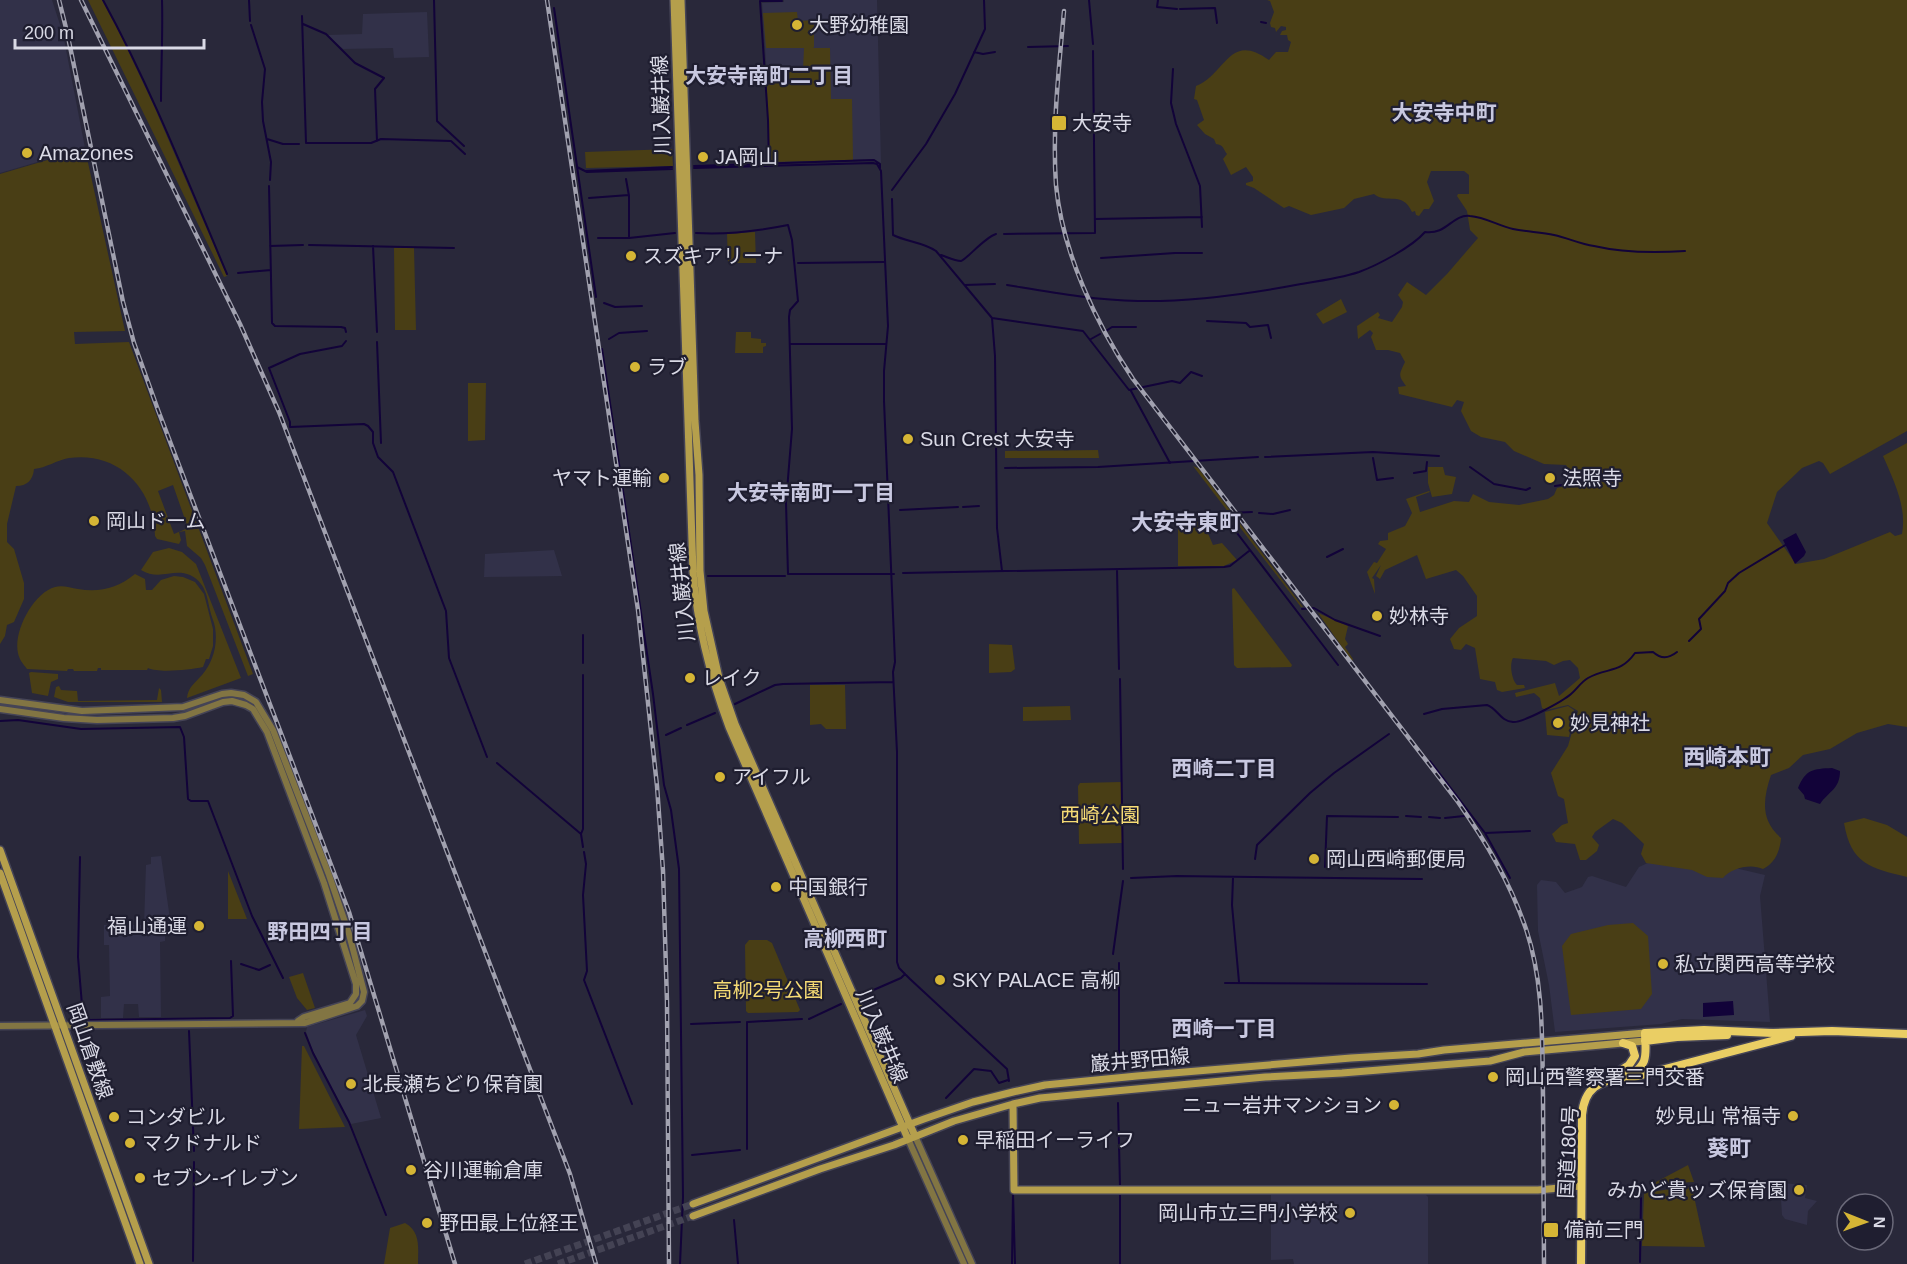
<svg xmlns="http://www.w3.org/2000/svg" width="1907" height="1264" font-family="Helvetica,'Noto Sans JP',sans-serif">
<style>
.built{fill:#323149}
.green{fill:#493e15;fill-rule:evenodd}
.water{fill:#120339}
.lines{fill:none;stroke-linecap:round;stroke-linejoin:round}
.stream{stroke:#120339;stroke-width:2}
.secondary-tunnel{stroke:#444354;stroke-width:7;stroke-dasharray:7 3.5;stroke-linecap:butt}
.tertiary-casing{stroke:#454456;stroke-width:9}
.secondary-casing{stroke:#454456;stroke-width:10}
.trunk-casing{stroke:#454456;stroke-width:11}
.tertiary{stroke:#827543;stroke-width:6}
.secondary{stroke:#b59f4c;stroke-width:7}
.trunk{stroke:#eace64;stroke-width:8}
.rail-casing{stroke:#a1a1af;stroke-width:4.5}
.rail{stroke:#1f1e30;stroke-width:2;stroke-dasharray:7;stroke-linecap:butt}
.poi-dot{fill:#d5b535;stroke:#1f1e30;stroke-width:2}
.labels{text-anchor:middle;stroke-width:4.5;stroke-linejoin:round;paint-order:stroke}
.poi-label{font-size:20px;fill:#dadae6;stroke:#1f1e30;text-anchor:start}
.street-label{font-size:20px;fill:#dadae6;stroke:#1f1e30}
.park-label{font-size:20px;fill:#f7dc75;stroke:#1f1e30}
.neighbourhood-label{font-size:21px;font-weight:bold;fill:#c8c8e0;stroke:#1f1e30}
.quarter-label{font-size:22px;font-weight:bold;fill:#c8c8e0;stroke:#1f1e30}
</style>
<rect width="100%" height="100%" fill="#29283a"/>
<path class="built" d="M0 0H52L63 34 85 148 0 173Z
M784 0H877L881 163 874 159 770 162V120L762 3 784 2Z
M427 12 429 57 394 58 393 48 343 49 327 35 362 34 363 14Z
M554 550 562 576 484 577 485 554Z
M161 856 170 919H165V941L160 942 161 1017H139L138 1004H124L123 1018H101V997L110 996 109 945H104V925H144L146 865 151 864V857Z
M1652 861 1735 868 1765 875 1760 896 1770 1022 1682 1019 1661 1024 1555 1032 1549 985 1538 931 1537 885 1541 880 1556 882 1565 893 1582 887 1588 877 1592 876 1626 887 1639 867Z
M365 1010 367 1016 356 1035 381 1118 351 1124 313 1051 306 1032 307 1027Z
M1780 1183 1807 1185 1805 1198 1817 1201 1808 1211 1807 1225 1785 1219 1782 1215 1781 1199 1773 1185Z
M1271 1192 1424 1193 1428 1197V1264H1294L1293 1259 1271 1260Z"/>
<path class="green" d="M88 0H102L123 40 154 106 227 276 224 277Z
M1267 0H1907V431L1830 474 1823 463 1819 461 1802 468 1777 492 1767 523 1796 564 1824 559 1890 532 1895 536 1902 534C1907 507 1894 481 1883 456L1907 443V727L1888 724 1857 733 1830 749 1803 755 1789 768 1771 775C1763 799 1760 820 1781 838 1780 851 1775 863 1763 869 1751 863 1731 868 1723 878L1707 877 1692 870 1646 863 1641 854 1644 844 1622 823 1613 819 1595 832 1592 837 1599 845 1597 851 1586 860H1580L1575 844 1556 842 1552 834 1562 825 1568 823 1564 799 1558 796 1551 773 1568 746 1578 711 1568 705 1546 710 1542 708 1540 698 1534 693 1516 697 1515 693 1555 683 1559 696 1580 678 1578 668 1570 660 1563 661 1554 665 1546 661 1513 658C1509 665 1512 680 1517 685H1524L1525 688 1502 692 1497 690 1495 682 1480 679 1475 648 1466 644 1461 650 1454 649 1450 639 1459 628 1477 616V596L1463 576 1456 570 1426 579 1417 555 1385 570 1380 579 1376 576 1381 565 1372 578 1374 579 1375 594 1367 572 1374 562 1377 563 1386 549 1378 544 1380 541 1388 540V533L1405 526 1412 513 1406 499 1429 491 1430 492 1416 497 1420 512 1417 513 1454 501 1469 502 1473 494 1489 502 1519 505 1548 499 1554 495 1557 488 1582 482V479L1571 473 1566 465 1544 464 1514 451 1505 442 1481 437 1471 431 1461 411 1464 402 1457 400 1452 407 1399 394 1398 387 1406 386C1398 375 1399 375 1405 362L1400 353 1388 350H1376L1371 337 1373 333 1370 330 1358 339 1357 326 1378 312 1380 315 1378 318 1392 322 1402 307 1403 302 1398 295 1407 282 1426 295 1447 274 1478 238 1470 230 1467 211 1457 196 1458 194H1469V175L1464 171H1431L1427 182 1434 201 1429 209H1424L1419 216 1416 215 1415 211 1412 212C1402 190 1387 205 1374 194L1354 199 1344 208 1311 215 1289 206 1284 208 1254 188 1246 185V183L1253 181V177L1246 167 1231 175 1223 159 1227 154C1223 149 1224 145 1216 144L1214 139 1205 134 1197 125 1204 120 1197 100 1194 99 1196 86C1226 74 1229 31 1269 60L1276 52H1288L1291 42 1288 40 1287 35H1280L1282 31 1286 30V27L1281 26 1276 32 1275 28 1271 27 1270 23 1274 12 1270 1Z
M797 12 798 21 814 20V47L813 48H830L831 99H852L853 160 770 162 766 70H803L804 48H766L763 13Z
M85 149 125 331 74 332 75 344 129 342 253 674 248 676 205 565 201 558 187 546 185 531 179 532 181 540 179 544 157 539 155 536C154 489 119 451 69 458 57 460 46 468 34 469 33 480 27 486 16 486L7 524V542L14 549 24 583V599L14 622 7 625 5 636 0 644V174ZM173 485 188 528 174 534 158 491Z
M672 149 673 166 586 168 585 152Z
M755 232 756 263H728L727 234Z
M394 248H414L416 330H395Z
M1341 299 1347 312 1323 324 1316 314Z
M736 332H751V338L761 339V343H766V346L763 347V353H735Z
M468 383H486L485 440 468 441Z
M1098 450 1099 458H1005V451Z
M1193 466 1198 468 1205 477 1303 607H1301Z
M1428 467H1443L1445 475 1456 477 1452 494 1432 497 1428 483Z
M1178 514 1200 515 1213 545 1222 543 1237 560 1224 566H1178Z
M169 548 182 552 196 564 241 678 187 698C188 687 195 683 202 675 213 662 218 645 215 627 214 621 211 616 210 610 207 596 205 582 190 575 173 568 159 581 141 570L153 552Z
M135 574 145 579 146 590H152L161 580 174 576 183 577 195 582 204 594 213 629V646L209 659H206L203 667C190 670 158 673 148 668L147 670H101V668H98L97 671H74L73 669H68L67 671 27 669C23 664 19 659 18 653 13 632 33 593 55 587 63 585 70 588 78 589 99 593 118 588 135 574Z
M1234 588 1292 665 1291 667 1237 668 1234 665 1232 589Z
M1318 613 1348 626 1345 639 1348 644 1345 647 1353 659 1352 661Z
M989 644 1012 645 1015 669 1011 672 989 673Z
M31 672 58 674V679L51 682 48 696 32 693 29 673Z
M810 685H845L846 729H826L821 724 810 725Z
M59 686 61 690 77 691 78 701 157 700 159 688 161 690 162 702H68L54 697 56 687Z
M1070 706 1071 720 1023 721V707Z
M1568 706 1574 710 1569 737 1547 735 1545 712Z
M1121 782 1122 843 1079 844 1078 786 1080 783Z
M1864 818 1887 825 1907 837V877C1870 868 1851 864 1844 823Z
M228 871 247 919H228Z
M1633 923 1648 936 1652 994 1641 1009 1571 1015 1562 946 1571 934 1608 925Z
M749 940H767L772 943 800 1010 798 1012 748 1013 746 1011 745 945Z
M303 973 315 1008 307 1010 297 998 289 977Z
M302 1046H304L345 1127 299 1129Z
M1688 1165 1694 1182 1656 1184V1182Z
M1684 1187H1692L1705 1247 1642 1246 1644 1193Z
M405 1223C421 1232 418 1248 418 1264H384L390 1228Z"/>
<path class="water" d="M1796 533 1806 552 1804 556 1795 564 1783 540Z
M1832 768 1840 771C1840 789 1829 791 1820 804L1805 799 1804 795 1798 788C1806 769 1813 769 1832 768Z
M1733 1001 1734 1015 1703 1017V1003Z"/>
<g class="lines">
<path class="stream" d="M103 0C151 88 188 182 227 274
M249 0 250 21
M434 0 437 121 464 146
M1089 0 1093 44
M1158 0 1157 7 1177 9
M554 8 596 297
M1180 9 1215 8 1217 23
M302 16 306 143H371L381 139 451 141 465 154
M1261 22 1266 23
M303 24 326 34 355 63 384 78 375 89 377 141
M251 25 265 69 262 102 263 121 271 162 270 180
M1028 47 1068 46
M974 52 983 54 995 52
M1173 69 1171 103 1176 124 1200 186 1202 227
M161 101C161 67 163 34 162 0
M267 139 283 144H299
M769 164 768 120 760 1H782
M694 166 874 160 880 164V168
M577 167 587 172 672 169
M694 168 873 163 877 164 881 171 888 326 884 371V401L895 662 893 672 897 752V962L899 968 910 979 1007 1069 1009 1081
M585 171 672 167
M626 179 629 196V238
M269 186 272 323 275 326 341 327 345 328 346 332
M892 190 926 144 955 94 985 29 984 0
M589 198 629 195
M892 199 893 235C907 242 923 242 936 251L992 318 995 356 997 528 1002 571
M1095 219 1202 217
M696 233C727 235 758 231 788 225L792 240 798 301 790 310 789 317 792 429 786 503 788 574H894
M1004 234 1095 233 1093 51
M598 238H629L675 233
M309 245 454 248
M270 246 303 245
M373 246 377 332
M941 255C947 257 955 261 961 261 966 260 985 237 996 234
M1101 258 1175 253H1202
M798 263 884 262
M238 273 271 270
M965 285 995 284
M1007 285C1050 292 1094 300 1138 301 1193 302 1248 294 1301 284 1320 281 1341 278 1359 272 1378 265 1412 247 1425 232 1447 235 1452 214 1470 216 1485 217 1499 226 1513 229 1527 232 1541 232 1554 235 1568 238 1580 244 1594 246 1624 253 1654 253 1685 251
M604 303 615 307 642 306
M992 318 1083 331 1129 390 1172 381 1180 383 1191 372 1202 376
M1207 321 1246 323 1250 327 1268 325 1271 338
M1106 331 1112 327H1136
M609 339 619 333 647 331
M1091 339 1100 334
M346 341 342 346 300 354 269 368 290 422V427L364 424 368 426 373 432V443L378 457 393 472 446 611 449 658 487 757
M377 342 381 443
M790 344H886
M602 349 653 694 664 785 671 810 679 869 683 1197 680 1264
M1131 391 1170 463
M1265 457 1373 452 1439 456
M1373 458 1377 480 1393 478
M1470 467 1494 484 1526 490 1530 488
M1005 468 1098 467 1258 457
M1414 473 1426 471 1427 462
M1555 486 1569 484 1581 480
M963 507 979 506
M900 510 958 507
M1229 513 1252 512
M1259 513 1273 514 1290 510
M1224 516 1338 665
M1327 557 1343 549
M1117 570 1119 669
M903 573 1224 567 1230 566 1249 551
M708 576H785
M1302 609 1314 608 1335 620 1380 636
M1689 641 1701 629 1699 619 1725 591 1728 583 1739 573 1787 544
M583 663V635
M1120 679 1123 869
M735 704 775 685 783 684 893 682
M1424 714 1442 709 1487 705C1498 709 1500 721 1513 722 1523 723 1563 701 1571 694 1577 689 1581 682 1588 678 1608 667 1620 674 1635 653L1653 652C1661 659 1668 659 1677 652
M0 721 18 720 81 729 180 727 184 737 188 799 191 801H208L252 916 283 978
M687 725 715 713
M666 735 681 728
M1430 761 1485 833 1510 878
M497 763 581 834 583 847
M1406 816 1421 817
M1429 817 1440 818
M1445 818 1464 816
M1485 833 1530 831
M581 834 583 829V675
M584 852 586 864 583 895 587 971 584 980 632 1104
M80 857 78 957 83 1017 87 1020 230 1018 233 1016 231 961
M1255 859 1257 845 1310 793 1334 773 1389 734
M1325 867 1327 816 1398 817
M1131 878 1177 876 1422 879
M1233 878 1232 905 1239 982
M1113 954 1123 881
M241 964 259 970 270 965
M1225 983 1427 984
M862 995 901 978 905 974
M809 1019 841 1004
M748 1022 802 1019
M691 1024 740 1022
M189 1031 194 1151
M305 1033 313 1053 349 1122 386 1215
M1119 1066V963
M946 1098 974 1069 991 1071 999 1083 1008 1080
M1118 1103 1120 1186
M747 1149V1022
M692 1155 740 1150
M1013 1193 1015 1264
M1120 1193V1264
M734 1220 738 1264
M193 1261 194 1162
M1640 1262 1641 1198
M1012 1264 1013 1193"/>
<path class="secondary-tunnel" d="M525 1264 693 1204
M558 1264 693 1216"/>
<defs>
<path id="tertiary" d="M0 700 82 711 183 707 222 694 231 693 244 695 256 702 273 730 329 875 349 934 364 992 362 1001 357 1006 305 1023 0 1026
M0 709 64 718 97 720 173 718 185 716 223 702 232 701 246 705 253 709 267 732 324 883 356 984V994L350 1003 304 1017 298 1021
M915 1136 972 1264
M908 1139 964 1264"/>
<path id="secondary" d="M674 0 693 572C697 626 710 676 729 727L908 1139
M681 0 695 421 699 475 700 571 704 611 719 678 735 724 915 1136
M0 850 149 1264
M0 873 140 1264
M1013 1104 1014 1190H1538L1581 1186
M693 1204 924 1119 973 1102 1013 1092 1045 1085 1137 1076 1351 1058 1418 1054 1444 1050 1645 1033
M693 1216 820 1169 894 1145 954 1121 1013 1104 1040 1098 1265 1077 1342 1073 1490 1061 1524 1052 1645 1041"/>
<path id="trunk" d="M1770 1033 1832 1031 1907 1034
M1645 1041 1677 1037 1727 1035
M1615 1074 1629 1065 1635 1056 1632 1046 1623 1043
M1623 1080 1791 1036
M1581 1264 1582 1115C1586 1066 1633 1088 1644 1061 1647 1052 1645 1042 1645 1033L1704 1030 1773 1033"/>
</defs>
<use href="#tertiary" class="tertiary-casing"/>
<use href="#secondary" class="secondary-casing"/>
<use href="#trunk" class="trunk-casing"/>
<use href="#tertiary" class="tertiary"/>
<use href="#secondary" class="secondary"/>
<use href="#trunk" class="trunk"/>
<defs>
<path id="rail" d="M59 0 67 32 123 302 134 343 158 410 349 912 455 1264
M81 0 240 324 279 412 570 1174 596 1264
M547 0 638 610 657 786 663 871 667 1002 669 1264
M1064 11C1059 68 1052 127 1056 185 1062 251 1096 324 1133 379L1458 802C1486 842 1510 882 1526 929 1544 983 1542 1039 1543 1096 1543 1152 1544 1208 1544 1264"/>
</defs>
<use href="#rail" class="rail-casing"/>
<use href="#rail" class="rail"/>
</g>
<g class="poi-dot">
<circle cx="797" cy="25" r="6"/>
<rect x="1051" y="115" width="16" height="16" rx="3"/>
<circle cx="27" cy="153" r="6"/>
<circle cx="703" cy="157" r="6"/>
<circle cx="631" cy="256" r="6"/>
<circle cx="635" cy="367" r="6"/>
<circle cx="908" cy="439" r="6"/>
<circle cx="664" cy="478" r="6"/>
<circle cx="1550" cy="478" r="6"/>
<circle cx="94" cy="521" r="6"/>
<circle cx="1377" cy="616" r="6"/>
<circle cx="690" cy="678" r="6"/>
<circle cx="1558" cy="723" r="6"/>
<circle cx="720" cy="777" r="6"/>
<circle cx="1314" cy="859" r="6"/>
<circle cx="776" cy="887" r="6"/>
<circle cx="199" cy="926" r="6"/>
<circle cx="1663" cy="964" r="6"/>
<circle cx="940" cy="980" r="6"/>
<circle cx="1493" cy="1077" r="6"/>
<circle cx="351" cy="1084" r="6"/>
<circle cx="1394" cy="1105" r="6"/>
<circle cx="1793" cy="1116" r="6"/>
<circle cx="114" cy="1117" r="6"/>
<circle cx="963" cy="1140" r="6"/>
<circle cx="130" cy="1143" r="6"/>
<circle cx="411" cy="1170" r="6"/>
<circle cx="140" cy="1178" r="6"/>
<circle cx="1799" cy="1190" r="6"/>
<circle cx="1350" cy="1213" r="6"/>
<circle cx="427" cy="1223" r="6"/>
<rect x="1543" y="1222" width="16" height="16" rx="3"/>
</g>
<g class="labels">
<g class="poi-label">
<text x="809" y="32">大野幼稚園</text>
<text x="1072" y="130">大安寺</text>
<text x="39" y="160">Amazones</text>
<text x="715" y="164">JA岡山</text>
<text x="643" y="263">スズキアリーナ</text>
<text x="647" y="374">ラブ</text>
<text x="920" y="446">Sun Crest 大安寺</text>
<text x="652" y="485" text-anchor="end">ヤマト運輸</text>
<text x="1562" y="485">法照寺</text>
<text x="106" y="528">岡山ドーム</text>
<text x="1389" y="623">妙林寺</text>
<text x="702" y="685">レイク</text>
<text x="1570" y="730">妙見神社</text>
<text x="732" y="784">アイフル</text>
<text x="1326" y="866">岡山西崎郵便局</text>
<text x="788" y="894">中国銀行</text>
<text x="187" y="933" text-anchor="end">福山通運</text>
<text x="1675" y="971">私立関西高等学校</text>
<text x="952" y="987">SKY PALACE 高柳</text>
<text x="1505" y="1084">岡山西警察署三門交番</text>
<text x="363" y="1091">北長瀬ちどり保育園</text>
<text x="1382" y="1112" text-anchor="end">ニュー岩井マンション</text>
<text x="1781" y="1123" text-anchor="end">妙見山 常福寺</text>
<text x="126" y="1124">コンダビル</text>
<text x="975" y="1147">早稲田イーライフ</text>
<text x="142" y="1150">マクドナルド</text>
<text x="423" y="1177">谷川運輸倉庫</text>
<text x="152" y="1185">セブン-イレブン</text>
<text x="1787" y="1197" text-anchor="end">みかど貴ッズ保育園</text>
<text x="1338" y="1220" text-anchor="end">岡山市立三門小学校</text>
<text x="439" y="1230">野田最上位経王</text>
<text x="1564" y="1237">備前三門</text>
</g>
<g class="street-label">
<text transform="translate(661 105) rotate(-92)" y="7">川入巌井線</text>
<text transform="translate(682 592) rotate(-96)" y="7">川入巌井線</text>
<text transform="translate(882 1036) rotate(67)" y="7">川入巌井線</text>
<text transform="translate(90 1051) rotate(71)" y="7">岡山倉敷線</text>
<text transform="translate(1140 1060) rotate(-5)" y="7">巌井野田線</text>
<text transform="translate(1568 1152) rotate(-87)" y="7">国道180号</text>
</g>
<g class="park-label">
<text x="1100" y="822">西崎公園</text>
<text x="768" y="997">高柳2号公園</text>
</g>
<g class="neighbourhood-label">
<text x="769" y="83">大安寺南町二丁目</text>
<text x="1444" y="120">大安寺中町</text>
<text x="811" y="500">大安寺南町一丁目</text>
<text x="1224" y="776">西崎二丁目</text>
<text x="320" y="939">野田四丁目</text>
<text x="845" y="946">高柳西町</text>
<text x="1224" y="1036">西崎一丁目</text>
</g>
<g class="quarter-label">
<text x="1186" y="530">大安寺東町</text>
<text x="1727" y="765">西崎本町</text>
<text x="1729" y="1156">葵町</text>
</g>
</g>
<g transform="translate(1865 1222) rotate(91)"><circle r="28" fill="#1f1e30" stroke="#6a6979" stroke-width="1.5"/>
<path d="M0-4.5L10 22L0 15L-10 22Z" fill="#d5b535"/>
<text y="-9" font-size="16" font-weight="bold" text-anchor="middle" fill="#dadae6">N</text>
</g>
<path d="M15 39v9h189v-9" fill="none" stroke="#dadae6" stroke-width="3"/>
<text x="24" y="39" font-size="18" fill="#dadae6" stroke="#1f1e30" stroke-width="4.5" paint-order="stroke">200 m</text>
</svg>
